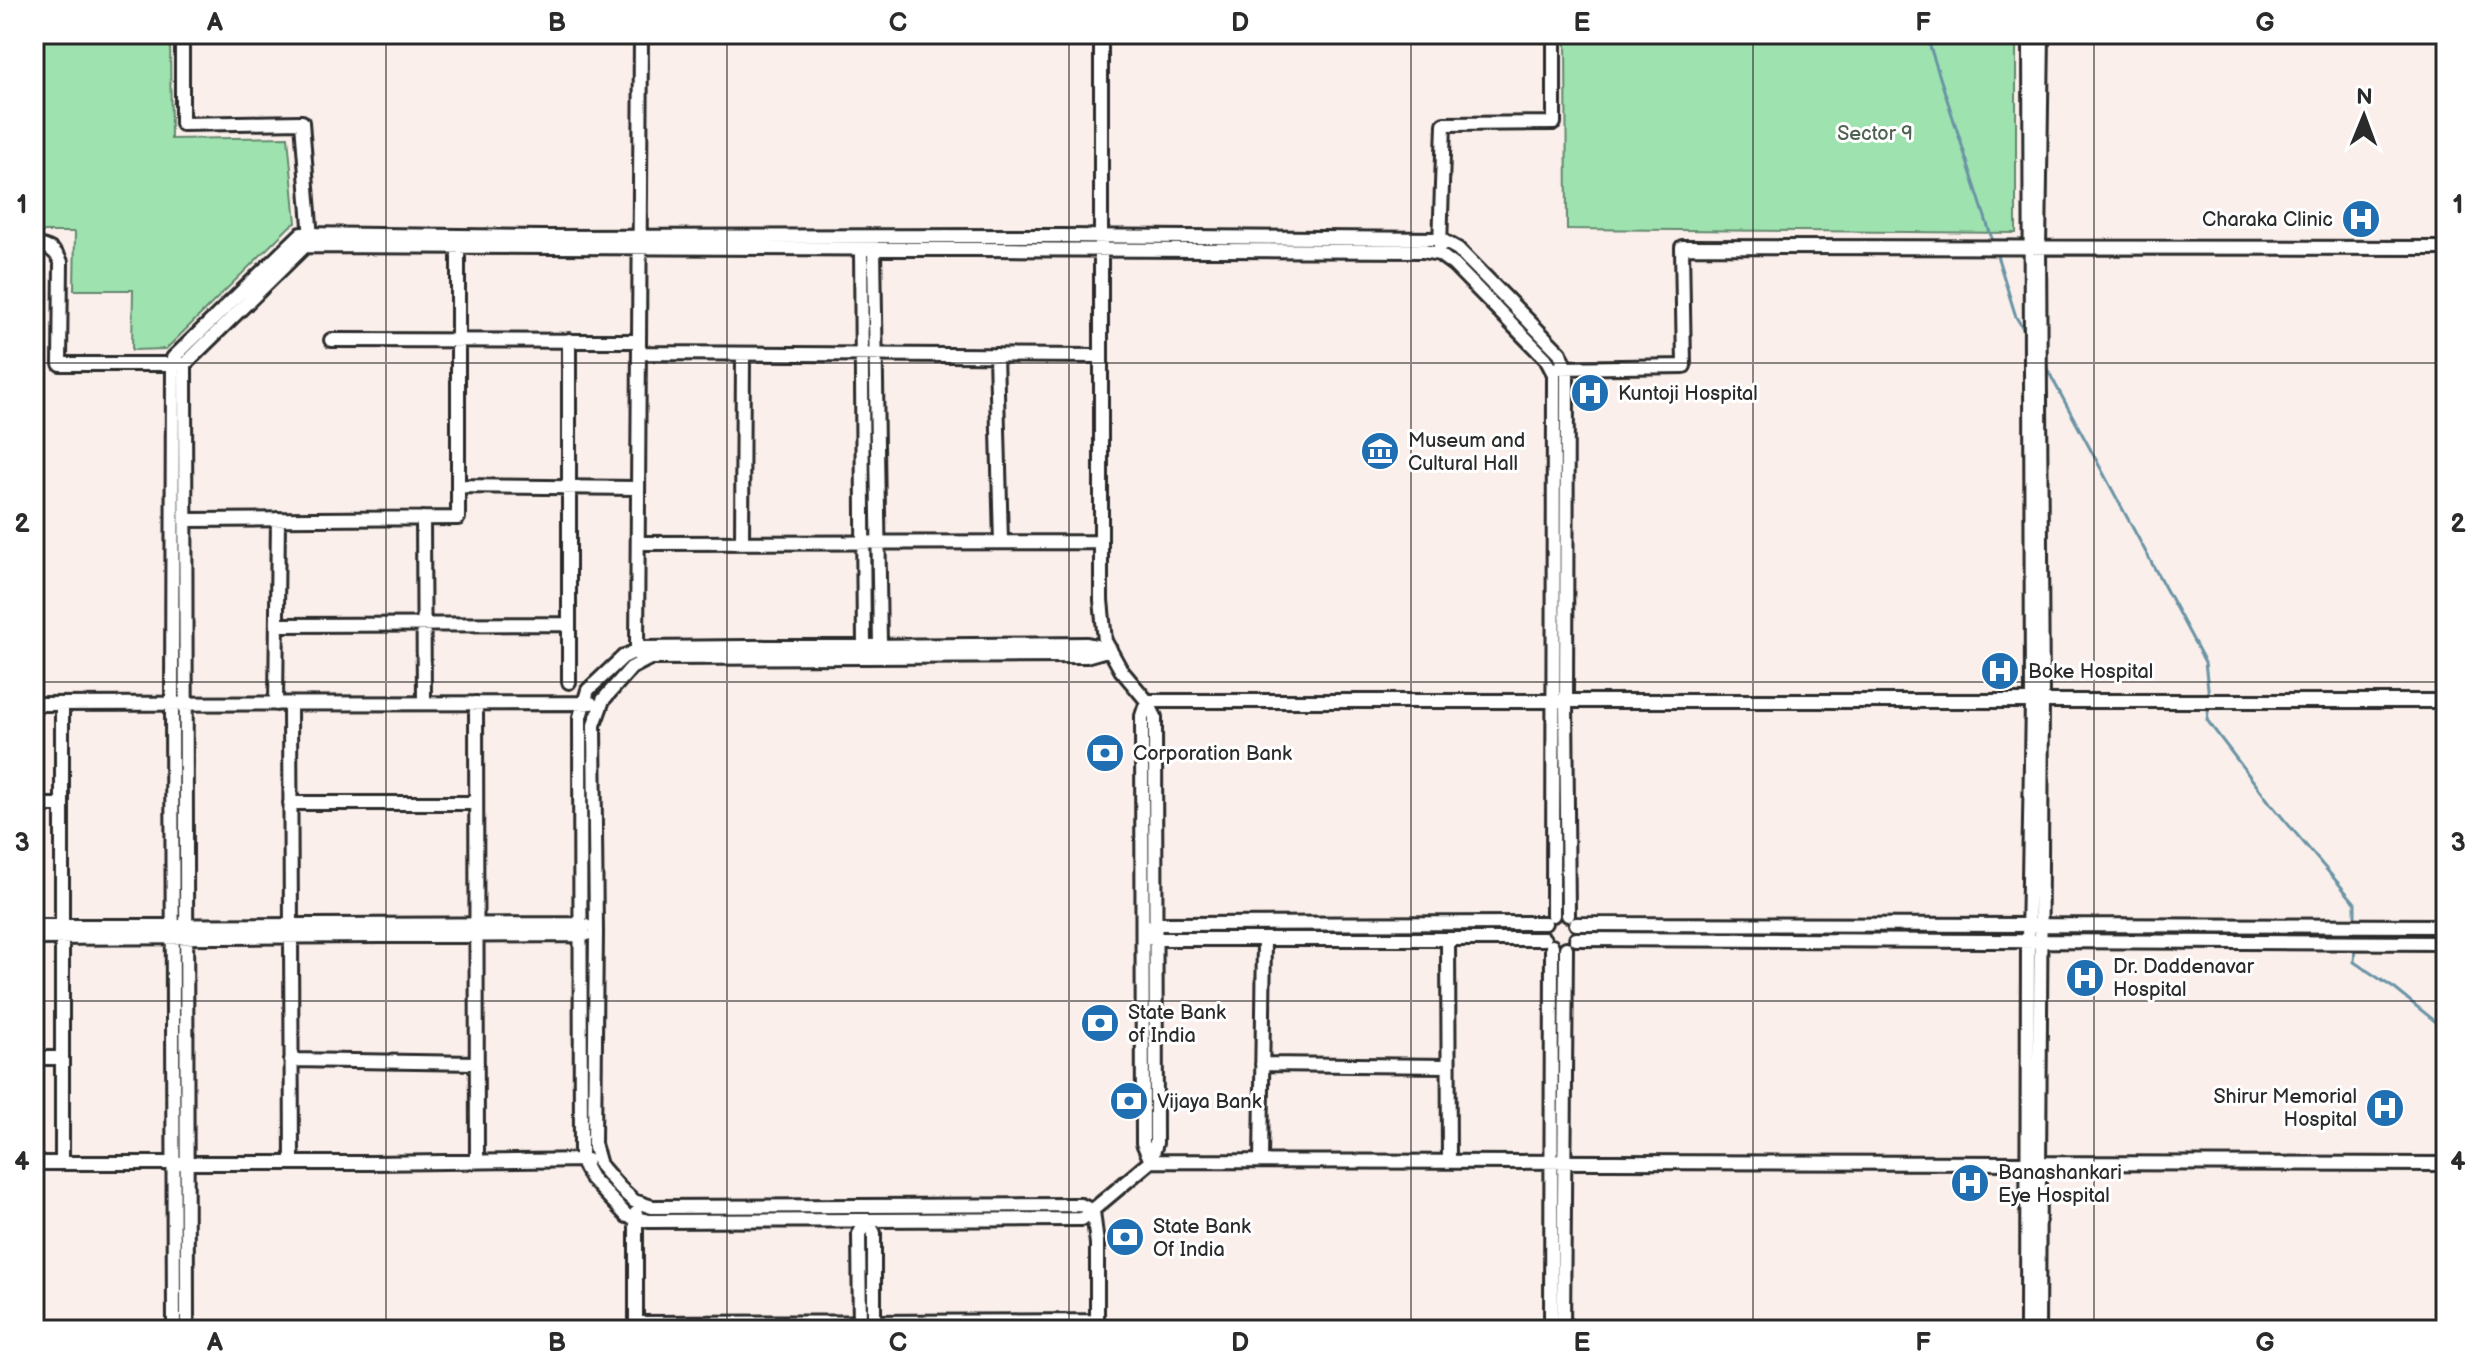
<svg xmlns="http://www.w3.org/2000/svg" width="2480" height="1364" font-family="'Balsamiq Sans',sans-serif">
<style>
.green{fill:#9ee3af;stroke:#64876d;stroke-width:2}
.lines{fill:none;stroke-linecap:round;stroke-linejoin:round}
.stream{stroke:#6a94a5;stroke-width:3}
.minor-casing{stroke:#2b2b2b;stroke-width:18}
.minor{stroke:#fff;stroke-width:12}
.grid{fill:none;stroke:#2b2b2b;stroke-width:2;stroke-opacity:0.55}
.labels{text-anchor:middle;stroke-width:6;stroke-linejoin:round;paint-order:stroke}
.park-label{font-size:20px;fill:#4e6253;stroke:#fff}
.poi-label{font-size:20px;fill:#2b2b2b;stroke:#fff;text-anchor:start}
.neatline{fill:none;stroke:#2b2b2b;stroke-width:3}
.grid-label{font-size:26px;text-anchor:middle;font-weight:bold;fill:#2b2b2b}
</style>
<rect width="100%" height="100%" fill="#faefeb"/>
<filter id="ink" filterUnits="userSpaceOnUse"><feTurbulence type="fractalNoise" baseFrequency=".0125" numOctaves="2"/><feDisplacementMap in="SourceGraphic" scale="16" xChannelSelector="R" yChannelSelector="G"/><feConvolveMatrix kernelMatrix="1 2 1 2 8 2 1 2 1" color-interpolation-filters="sRGB"/></filter>
<g filter="url(#ink)">
<path class="green" d="M34 34H170L171 139 288 137 296 223 290 226 166 349 132 350 133 290H74L75 232H34Z
M1566 34H2016V233L1567 229Z"/>
<g class="lines">
<path class="stream" d="M1926 34 1994 245
M1996 252 2016 317 2027 335
M2045 365 2205 662 2209 697
M2209 704 2207 720 2213 728 2270 803 2355 903V920
M2355 948 2354 962 2395 989 2446 1030"/>
<defs>
<path id="minor" d="M182 34V124L302 122 311 239
M1101 34V600L1105 641 1121 670 1147 701H2446
M864 243 861 248 864 645
M871 243 874 248 880 645
M34 244C48 247 55 249 61 262L60 364H185L305 246 1423 251 1439 254 1454 265 1546 359 1554 374 1553 915
M1440 246 1444 124 1554 123V34
M331 340 639 341
M639 353 1100 356
M996 355 1001 542
M185 364 187 1330
M1558 368 1684 366 1682 247 2446 248
M458 486 638 488
M423 518 424 703
M186 520 458 518V247
M638 543 1101 542
M742 543 743 354
M277 625 569 624
M1110 649 1087 644 642 648 623 657 588 690 580 717 581 1160 591 1178 627 1216 649 1221 1082 1219 1151 1161 2446 1164
M639 656 637 650 641 34
M569 682V340
M1147 701 1155 717 1156 1143 1151 1161 1143 1143 1142 716Z
M476 703 477 1161
M34 704 591 703
M276 704 278 519
M290 704 292 1163
M290 803H476
M34 805H62
M1576 924 2446 926
M34 926 581 924 586 926
M1151 927 1156 924 1545 923
M1148 936 1155 939H1544
M34 938 585 935
M1448 939 1449 1162
M1576 939 2446 943
M34 1058H62
M291 1060 477 1063
M1262 1064 1448 1066
M1261 1161 1264 939
M34 1163H370L587 1160
M62 1163V704
M1093 1211 1081 1205 652 1207 634 1201 620 1188 600 1165 594 1144 596 932 594 725 603 700 631 668 650 658 1086 656 1107 650
M1093 1211 1097 1244V1330
M636 1213V1330
M867 1220 874 1233V1327
M636 1323 1097 1321
M174 1330 172 704 173 358 301 234 542 237 1061 236 1440 239 1458 249 1560 353 1567 373 1566 702 1568 915
M860 1330 859 1234 867 1220
M1551 1330 1552 946
M1563 1330 1566 948
M2027 1330 2028 940 2032 701 2030 34
M2038 1330 2042 701 2039 248 2042 34"/>
</defs>
<use href="#minor" class="minor-casing"/>
<use href="#minor" class="minor"/>
</g>
</g>
<path class="grid" d="M386 34V1330M727 34V1330M1069 34V1330M1411 34V1330M1753 34V1330M2094 34V1330M34 363H2446M34 682H2446M34 1001H2446"/>
<defs>
<symbol id="hospital-disc" viewBox="-11 -11 22 22"><circle r="9.5" fill="#1f6fb2" stroke="#fff"/><path d="M-5-5h3v3.5h4V-5h3V5h-3V1.5h-4V5h-3Z" fill="#fff"/></symbol>
<symbol id="museum-disc" viewBox="-11 -11 22 22"><circle r="9.5" fill="#1f6fb2" stroke="#fff"/><path d="M0-6L6-3V-2H-6V-3ZM-5-1h2V3h-2ZM-1-1h2V3h-2ZM3-1h2V3H3ZM-6 4H6V6H-6Z" fill="#fff"/></symbol>
<symbol id="bank-disc" viewBox="-11 -11 22 22"><circle r="9.5" fill="#1f6fb2" stroke="#fff"/><path d="M-6-4H6V4H-6ZM0-2.3a2.3 2.3 0 1 0 0 4.6a2.3 2.3 0 1 0 0-4.6Z" fill="#fff"/></symbol>
</defs>
<g fill-rule="evenodd">
<use href="#hospital-disc" x="2339" y="197" width="44" height="44"/>
<use href="#hospital-disc" x="1568" y="371" width="44" height="44"/>
<use href="#museum-disc" x="1358" y="429" width="44" height="44"/>
<use href="#hospital-disc" x="1978" y="649" width="44" height="44"/>
<use href="#bank-disc" x="1083" y="731" width="44" height="44"/>
<use href="#hospital-disc" x="2063" y="956" width="44" height="44"/>
<use href="#bank-disc" x="1078" y="1001" width="44" height="44"/>
<use href="#bank-disc" x="1107" y="1079" width="44" height="44"/>
<use href="#hospital-disc" x="2363" y="1086" width="44" height="44"/>
<use href="#hospital-disc" x="1948" y="1161" width="44" height="44"/>
<use href="#bank-disc" x="1103" y="1215" width="44" height="44"/>
</g>
<g class="labels">
<g class="park-label">
<text x="1875" y="140">Sector 9</text>
</g>
<g class="poi-label">
<text x="2333" y="226" text-anchor="end">Charaka Clinic</text>
<text x="1618" y="400">Kuntoji Hospital</text>
<text x="1408" y="447">Museum and<tspan x="1408" dy="23">Cultural Hall</tspan></text>
<text x="2028" y="678">Boke Hospital</text>
<text x="1133" y="760">Corporation Bank</text>
<text x="2113" y="973">Dr. Daddenavar<tspan x="2113" dy="23">Hospital</tspan></text>
<text x="1128" y="1019">State Bank<tspan x="1128" dy="23">of India</tspan></text>
<text x="2357" y="1103" text-anchor="end">Shirur Memorial<tspan x="2357" dy="23">Hospital</tspan></text>
<text x="1157" y="1108">Vijaya Bank</text>
<text x="1998" y="1179">Banashankari<tspan x="1998" dy="23">Eye Hospital</tspan></text>
<text x="1153" y="1233">State Bank<tspan x="1153" dy="23">Of India</tspan></text>
</g>
</g>
<rect width="2480" height="1364" fill="none" stroke="#fff" stroke-width="88"/>
<g transform="translate(2364 116) rotate(1)" stroke="#ffffff" stroke-width="6" paint-order="stroke">
<path d="M0-6L14 30L0 20L-14 30Z" fill="#2b2b2b"/>
<text y="-12" font-size="22" font-weight="bold" text-anchor="middle" fill="#2b2b2b">N</text>
</g>
<rect x="44" y="44" width="2392" height="1276" class="neatline"/>
<g class="grid-label">
<text x="215" y="31">A</text>
<text x="557" y="31">B</text>
<text x="898" y="31">C</text>
<text x="1240" y="31">D</text>
<text x="1582" y="31">E</text>
<text x="1923" y="31">F</text>
<text x="2265" y="31">G</text>
<text x="22" y="213">1</text>
<text x="2458" y="213">1</text>
<text x="22" y="532">2</text>
<text x="2458" y="532">2</text>
<text x="22" y="851">3</text>
<text x="2458" y="851">3</text>
<text x="22" y="1170">4</text>
<text x="2458" y="1170">4</text>
<text x="215" y="1351">A</text>
<text x="557" y="1351">B</text>
<text x="898" y="1351">C</text>
<text x="1240" y="1351">D</text>
<text x="1582" y="1351">E</text>
<text x="1923" y="1351">F</text>
<text x="2265" y="1351">G</text>
</g>
</svg>
